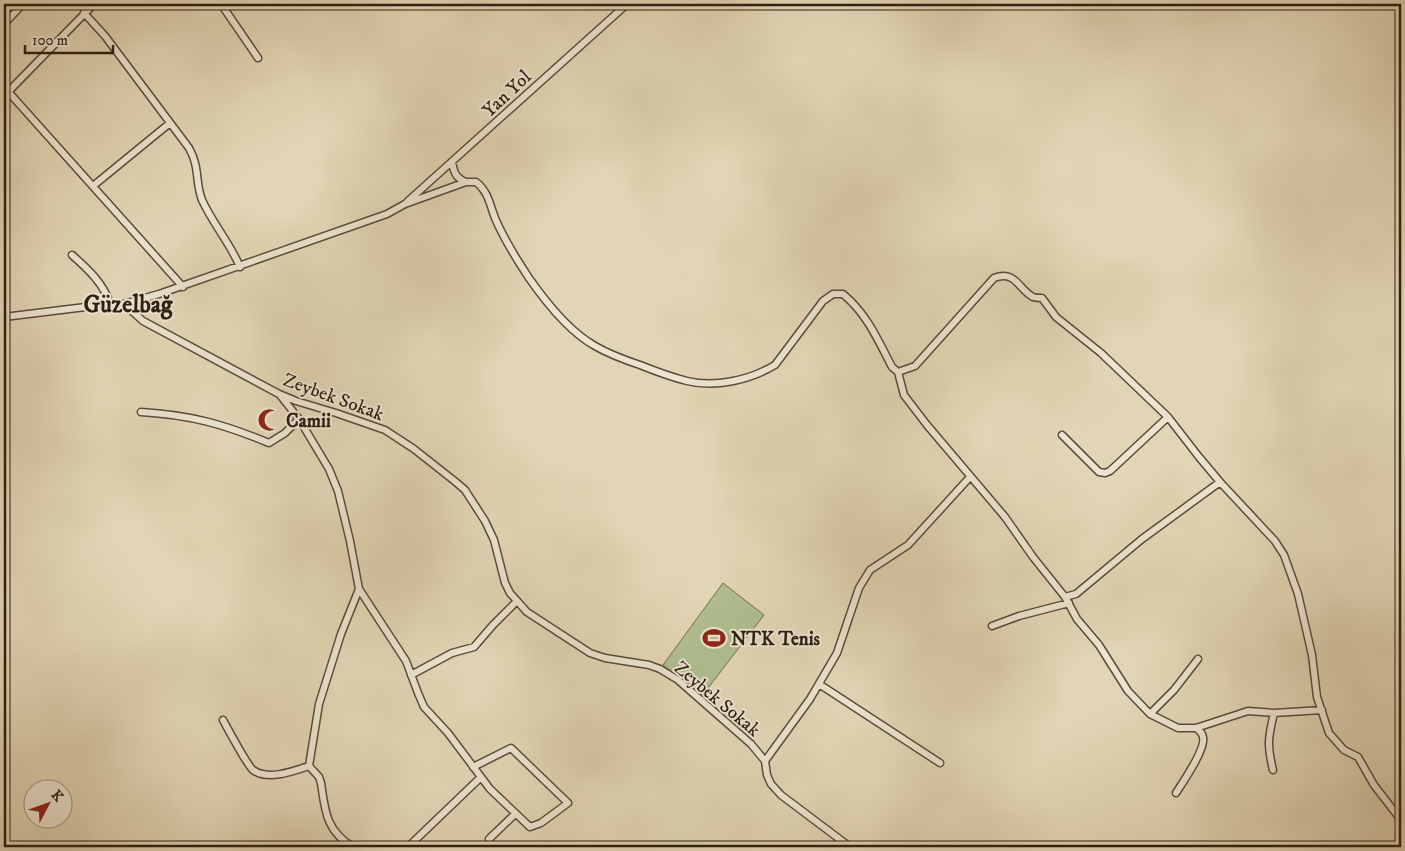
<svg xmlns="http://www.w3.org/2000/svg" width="1405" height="851" font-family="'IM FELL DW Pica',serif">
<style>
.green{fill:#afbe90;stroke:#6e6e51}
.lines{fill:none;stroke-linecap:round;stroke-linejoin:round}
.minor-casing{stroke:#5a4c3b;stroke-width:9}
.minor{stroke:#ece4cf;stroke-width:6}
.labels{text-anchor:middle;stroke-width:4;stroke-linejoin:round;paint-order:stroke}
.street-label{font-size:19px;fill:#2d1f12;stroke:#ece4cf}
.poi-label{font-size:19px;font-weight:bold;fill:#2d1f12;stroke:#ece4cf;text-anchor:start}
.district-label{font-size:24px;font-weight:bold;fill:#2d1f12;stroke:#ece4cf}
</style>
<rect width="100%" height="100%" fill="#e2d5b5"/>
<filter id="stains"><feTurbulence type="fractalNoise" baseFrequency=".004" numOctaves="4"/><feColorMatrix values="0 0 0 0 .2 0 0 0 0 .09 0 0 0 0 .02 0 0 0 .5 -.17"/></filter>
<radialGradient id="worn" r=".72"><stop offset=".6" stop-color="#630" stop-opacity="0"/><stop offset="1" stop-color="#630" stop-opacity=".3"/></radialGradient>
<path class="green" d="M723 583 764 615 702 696 663 665Z"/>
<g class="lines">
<defs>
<path id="minor" d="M221 4 258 58
M84 13 105 36 189 148C200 167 195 182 202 200 213 224 230 243 240 267
M4 24 23 4
M4 87 183 287
M8 92 94 4
M452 162C454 173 456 178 466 182
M93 186 170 123
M407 202 627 4
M72 255C88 269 104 284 110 304
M124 304 143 321 279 394 296 401 336 413 385 430 414 449 457 483 465 490 485 521 494 540 505 583 510 593 527 612 590 653 605 658 649 665 660 669 678 680 751 744 765 761 767 775 771 784 781 795 850 847
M4 317 110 304H124L159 294 387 214 405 204 466 182H476C488 191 490 205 495 218 503 237 517 260 529 278 545 301 570 332 595 346 609 354 625 360 640 365 655 371 671 377 687 381 715 388 750 380 775 365L823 301 833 294H843C867 314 878 340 892 367L898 372 915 366 994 278C1016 270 1018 289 1033 297 1036 298 1039 298 1042 298L1056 317 1101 353 1168 417 1199 457 1220 482
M898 372 904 395 927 425 1005 517 1033 557 1065 597 1076 594 1142 539 1220 482 1275 541 1284 555 1298 594 1312 655 1317 697 1329 733 1344 750 1358 757 1374 785 1401 820
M280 395 299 419 329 469 338 491 350 541 359 589 341 634 319 704 309 766 319 777 321 783C325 811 326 831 353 847
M141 412C191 415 223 424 269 443L285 433 299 419
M1062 435 1099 472 1105 473 1110 471 1168 417
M359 589 406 661 418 693 424 707 448 733 490 789 530 827 541 823 568 803 511 748 473 767
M1065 597 1077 619 1099 645 1128 691 1150 714 1178 728H1196L1248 711 1274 713 1322 710
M992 626 1019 616 1069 603
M411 675 452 653 474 647 493 625 517 601
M819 684 940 763
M1150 714 1174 690 1198 659
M223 720C228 729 247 765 253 770 268 781 294 771 309 766
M765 761 810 699 837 653 859 588 870 570 908 545 970 477
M1273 770C1267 745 1268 738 1274 713
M1176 793C1183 782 1206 749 1203 737 1202 732 1199 730 1196 728
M489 839 515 814
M408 847 480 778"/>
</defs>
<use href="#minor" class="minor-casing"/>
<use href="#minor" class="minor"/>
</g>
<defs>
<symbol id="mosque-bare" viewBox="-9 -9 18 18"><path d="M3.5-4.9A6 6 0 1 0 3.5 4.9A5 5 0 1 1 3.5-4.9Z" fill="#8f2418" stroke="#ece4cf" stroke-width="2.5" paint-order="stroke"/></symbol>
<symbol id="stadium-bare" viewBox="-9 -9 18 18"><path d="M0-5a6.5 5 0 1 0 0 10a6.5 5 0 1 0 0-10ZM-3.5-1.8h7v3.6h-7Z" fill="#8f2418" stroke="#ece4cf" stroke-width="2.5" paint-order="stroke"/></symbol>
</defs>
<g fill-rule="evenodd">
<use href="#mosque-bare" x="253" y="404" width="32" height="32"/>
<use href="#stadium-bare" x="698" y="622" width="32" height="32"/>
</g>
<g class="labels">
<g class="street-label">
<text transform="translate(506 93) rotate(-43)" y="7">Yan Yol</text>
<text transform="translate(334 396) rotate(20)" y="7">Zeybek Sokak</text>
<text transform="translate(718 698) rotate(40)" y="7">Zeybek Sokak</text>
</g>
<g class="poi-label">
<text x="286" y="427">Camii</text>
<text x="731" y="645">NTK Tenis</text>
</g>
<g class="district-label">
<text x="128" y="312">Güzelbağ</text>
</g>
</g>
<rect width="1405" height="851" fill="none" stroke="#e2d5b5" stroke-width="20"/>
<rect x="5" y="5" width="1395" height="841" fill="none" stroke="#2d1f12" stroke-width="2.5"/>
<rect x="10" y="10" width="1385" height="831" fill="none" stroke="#2d1f12"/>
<g transform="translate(48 804) rotate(49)"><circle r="24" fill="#ece4cf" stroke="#a09583"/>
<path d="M0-4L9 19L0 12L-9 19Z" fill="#8f2418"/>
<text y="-8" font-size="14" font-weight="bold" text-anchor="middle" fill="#2d1f12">K</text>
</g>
<path d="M25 45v8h88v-8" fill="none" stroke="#2d1f12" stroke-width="2.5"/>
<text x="32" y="45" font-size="15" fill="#2d1f12" stroke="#ece4cf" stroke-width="4" paint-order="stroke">100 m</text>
<rect width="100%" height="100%" filter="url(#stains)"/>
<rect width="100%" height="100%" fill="url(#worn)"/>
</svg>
